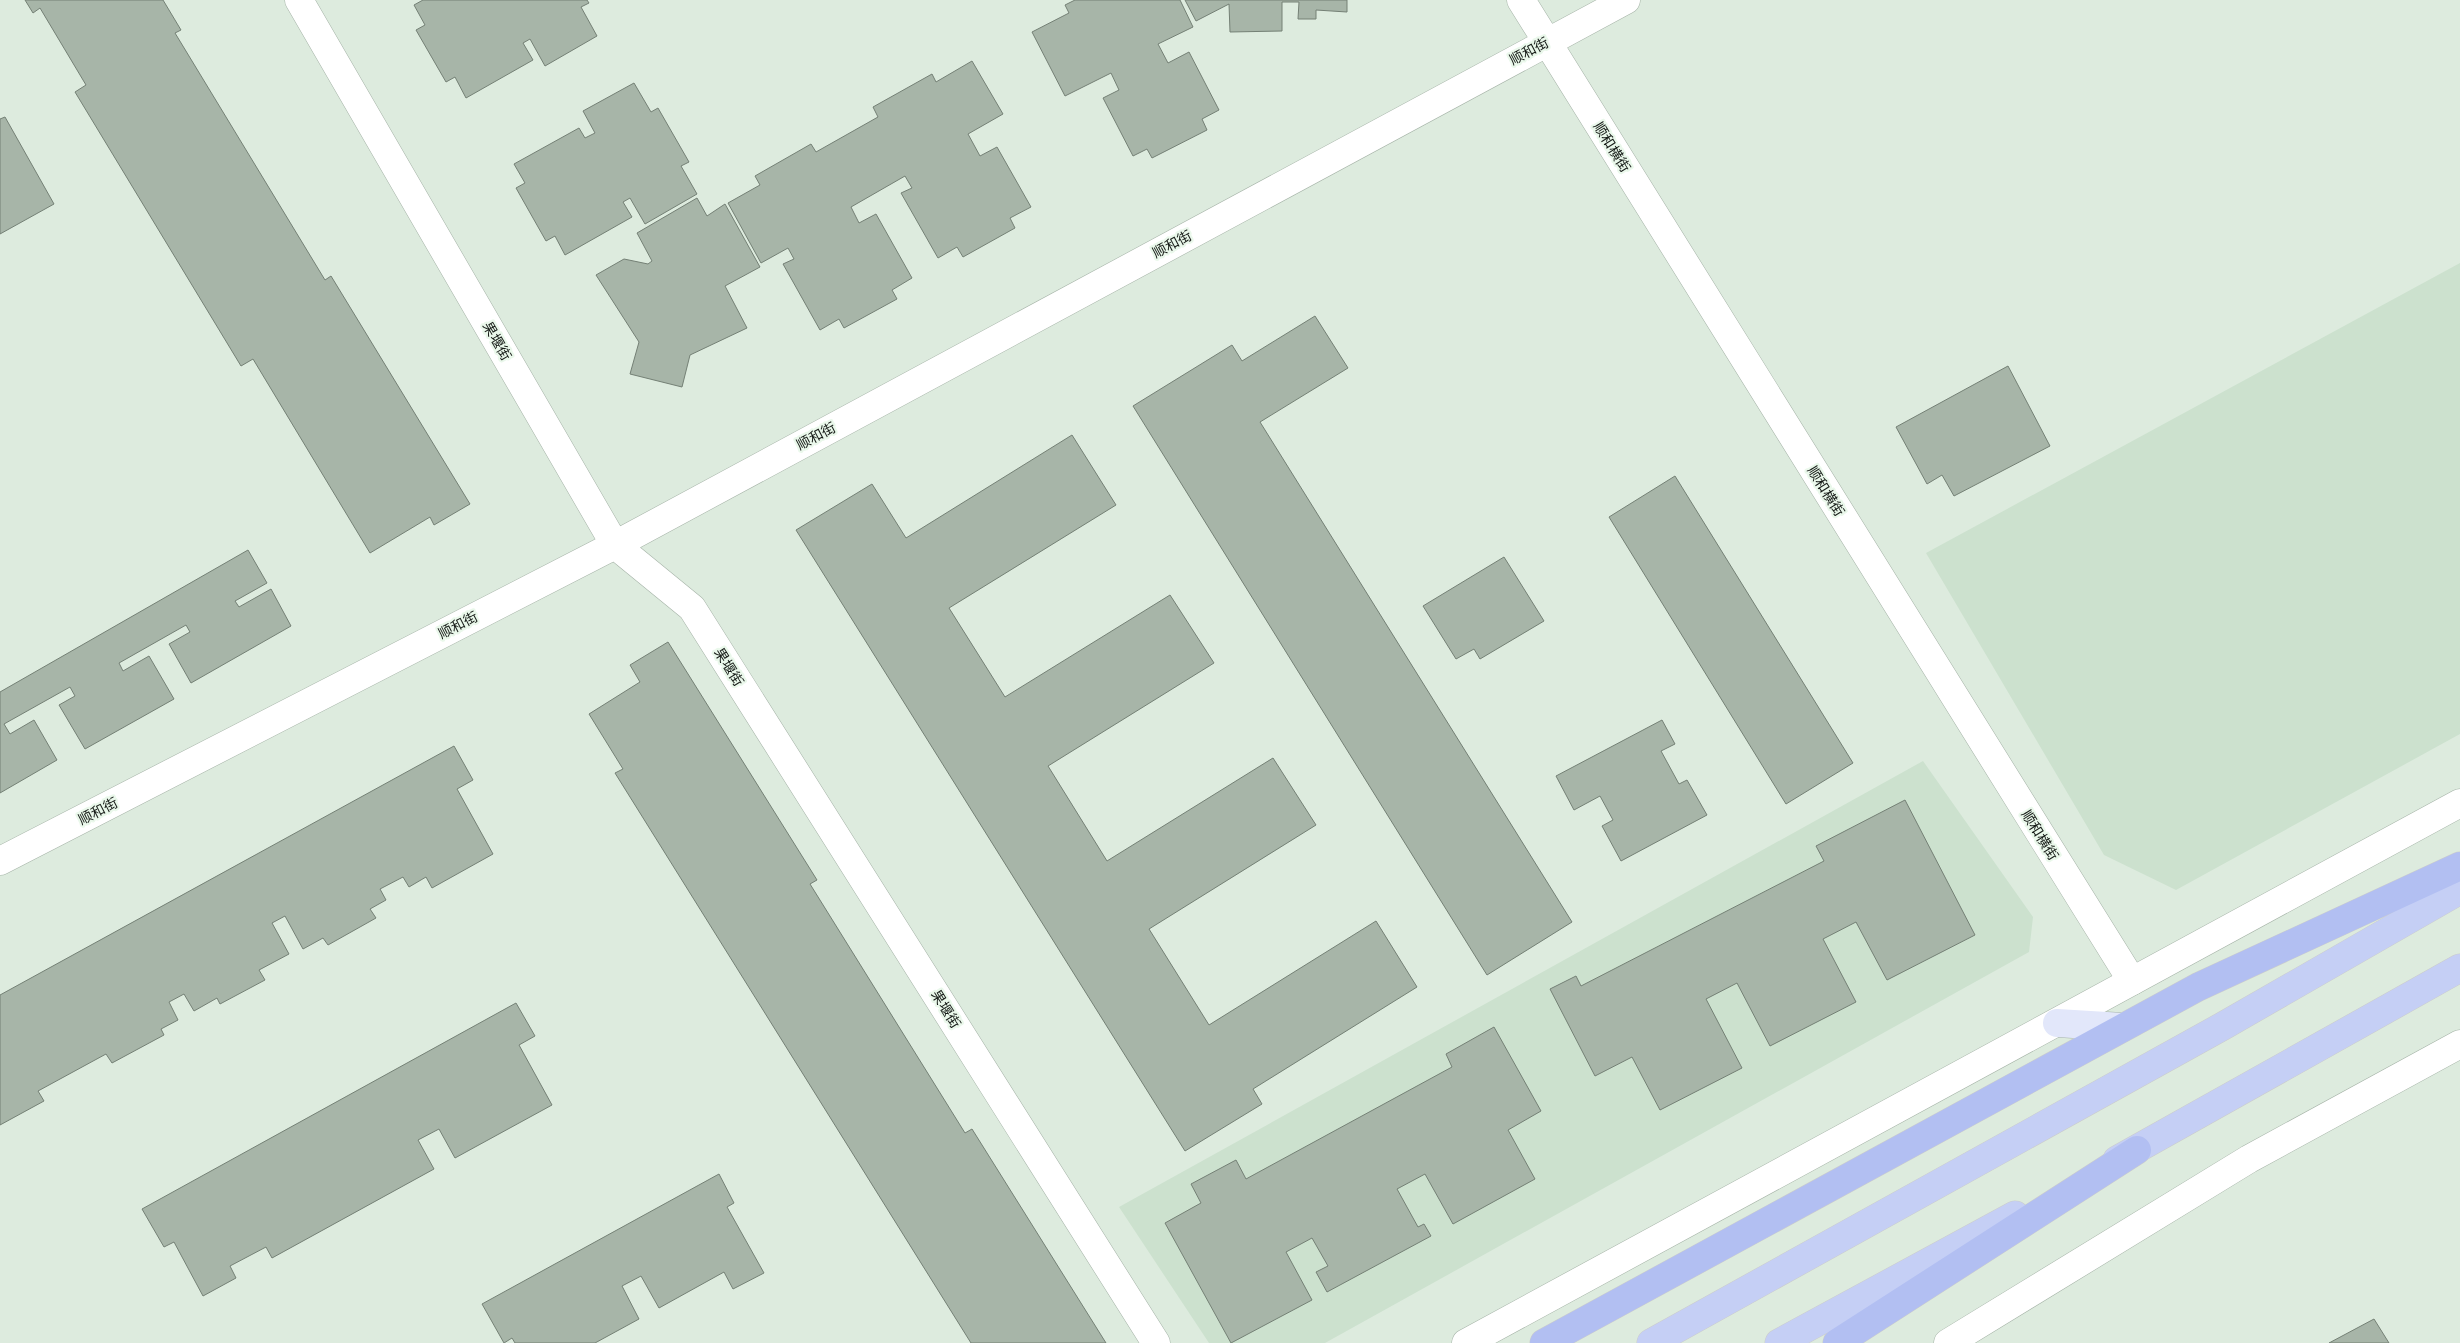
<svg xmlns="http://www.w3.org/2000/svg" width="2460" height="1343" font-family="'Fira Sans Condensed','Noto Sans SC',sans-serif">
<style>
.built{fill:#cce1ce}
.building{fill:#a7b5a8;stroke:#748075}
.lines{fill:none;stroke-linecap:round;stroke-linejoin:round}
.minor-casing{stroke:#a5b3a7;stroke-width:29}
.tertiary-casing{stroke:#a5b3a7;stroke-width:29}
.secondary-casing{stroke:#a5b3a7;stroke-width:29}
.primary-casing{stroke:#cccdcc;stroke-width:29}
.trunk-casing{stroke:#cccdcc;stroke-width:29}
.minor{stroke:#fff;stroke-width:28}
.tertiary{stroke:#fff;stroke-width:28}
.secondary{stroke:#e2e7fa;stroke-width:28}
.primary{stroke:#c5cff5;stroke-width:28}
.trunk{stroke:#b2bff2;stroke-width:28}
.labels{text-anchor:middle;stroke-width:4.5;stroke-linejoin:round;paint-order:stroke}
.street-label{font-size:14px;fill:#151a16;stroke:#eaf8eb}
</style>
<rect width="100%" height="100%" fill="#ddebde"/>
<path class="built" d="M2460 263V734L2176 890 2104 855 1926 553Z
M1923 761 2033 917 2029 952 1325 1343H1209L1119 1207Z"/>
<path class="building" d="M25 0H163L181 30 175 33 325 280 331 276 470 504 434 525 430 517 370 553 253 359 241 366 75 92 86 85 40 8 33 13Z
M423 0H587L589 3 581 7 597 36 545 66 530 39 523 43 533 60 466 98 455 77 446 82 416 30 425 25 414 5Z
M1075 0H1180L1193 27 1158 44 1168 63 1189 52 1219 110 1202 119 1207 130 1152 158 1147 149 1133 156 1103 98 1119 90 1111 73 1065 96 1032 32 1069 13 1065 5Z
M1185 0H1347V12L1316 10V19H1298L1299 2H1282V31L1230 32 1229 4 1196 21Z
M972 61 1003 114 968 134 980 156 997 147 1031 207 1010 218 1015 228 963 257 957 247 938 258 901 193 912 188 905 176 851 207 859 223 876 214 912 278 892 290 897 299 844 328 839 319 820 330 783 264 794 259 788 248 761 263 728 203 760 185 755 176 811 144 816 152 878 117 873 107 932 74 936 82Z
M634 83 651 112 658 108 689 162 681 166 697 194 645 224 630 198 623 202 632 217 565 255 555 236 546 241 516 188 525 183 514 164 579 128 585 138 595 133 583 111Z
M5 117 54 204 0 234V119Z
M697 198 707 216 725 204 760 267 725 286 747 328 690 355 682 387 630 374 639 342 596 275 624 259 648 264 652 261 637 233Z
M1315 316 1348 368 1260 422 1572 922 1487 975 1133 406 1232 345 1242 361Z
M2008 366 2050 446 1954 496 1942 475 1927 484 1896 427Z
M1072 435 1116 505 949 608 1005 697 1170 595 1214 663 1048 766 1107 861 1273 758 1316 825 1149 929 1209 1025 1376 921 1417 987 1253 1089 1262 1104 1185 1151 796 530 872 484 906 538Z
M1675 476 1853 763 1786 804 1609 517Z
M248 550 267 583 235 601 239 607 271 589 291 626 191 683 169 644 190 632 186 625 119 663 123 671 149 656 174 699 85 749 59 705 75 696 70 687 4 724 10 734 34 720 57 760 0 793V692Z
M1504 557 1544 621 1480 659 1474 649 1456 659 1423 606Z
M668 642 817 880 810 884 965 1133 972 1129 1106 1343H971L615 773 623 769 589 714 640 682 630 665Z
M1662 720 1675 744 1661 751 1679 784 1687 780 1707 815 1621 861 1602 826 1613 820 1600 796 1574 810 1556 776Z
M454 746 473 780 457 789 493 854 432 888 426 877 409 887 403 877 380 889 386 900 370 909 376 918 328 945 323 938 303 949 285 916 272 923 289 954 259 970 265 980 220 1004 217 998 194 1011 184 994 169 1002 178 1020 161 1029 164 1035 112 1063 106 1054 38 1091 44 1101 0 1125V995Z
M1905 800 1975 935 1887 980 1856 922 1823 939 1856 1002 1770 1046 1737 983 1706 999 1742 1068 1660 1110 1632 1057 1595 1076 1550 989 1576 976 1581 986 1824 861 1816 846Z
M516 1003 535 1036 519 1045 552 1105 455 1158 439 1129 418 1140 434 1169 272 1258 266 1247 230 1266 236 1278 203 1296 174 1242 164 1247 142 1209Z
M1494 1027 1541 1111 1508 1130 1535 1179 1453 1224 1425 1174 1397 1189 1418 1227 1424 1224 1431 1236 1327 1292 1316 1272 1328 1266 1312 1238 1286 1252 1312 1300 1231 1343 1165 1223 1201 1203 1191 1184 1236 1160 1246 1179 1452 1067 1446 1054Z
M719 1174 734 1203 727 1207 764 1273 733 1289 724 1272 659 1308 641 1276 622 1286 639 1319 595 1343H515L512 1338 504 1343 482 1304Z
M2374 1319 2389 1343H2329Z"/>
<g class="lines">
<defs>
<path id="minor" d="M299 0 615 545 692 608 1156 1343
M1521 0 2132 981
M0 861 615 545 1626 0"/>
<path id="tertiary" d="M1466 1343 2460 803
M1948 1343 2249 1159 2460 1044"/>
<path id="secondary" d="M2057 1023 2123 1027"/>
<path id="primary" d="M2117 1160 2460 968
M1651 1343 2223 1026 2460 890
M1779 1343 2015 1215"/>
<path id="trunk" d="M1544 1343 2198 987 2460 866
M1837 1343 2137 1150"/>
</defs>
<use href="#minor" class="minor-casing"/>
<use href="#tertiary" class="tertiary-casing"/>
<use href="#secondary" class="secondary-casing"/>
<use href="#primary" class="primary-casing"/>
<use href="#trunk" class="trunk-casing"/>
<use href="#minor" class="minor"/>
<use href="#tertiary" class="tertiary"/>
<use href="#secondary" class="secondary"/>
<use href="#primary" class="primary"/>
<use href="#trunk" class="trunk"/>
</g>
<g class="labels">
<g class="street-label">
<text transform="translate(1529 51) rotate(-28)" y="5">顺和街</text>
<text transform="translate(1612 147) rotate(58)" y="5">顺和横街</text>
<text transform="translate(1172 244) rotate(-28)" y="5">顺和街</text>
<text transform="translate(497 341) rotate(60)" y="5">果堰街</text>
<text transform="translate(816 436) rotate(-28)" y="5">顺和街</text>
<text transform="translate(1826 491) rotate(58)" y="5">顺和横街</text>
<text transform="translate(458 625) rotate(-27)" y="5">顺和街</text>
<text transform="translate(729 667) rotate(58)" y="5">果堰街</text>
<text transform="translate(98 811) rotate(-27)" y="5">顺和街</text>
<text transform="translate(2040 835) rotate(58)" y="5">顺和横街</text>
<text transform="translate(946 1009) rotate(58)" y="5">果堰街</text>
</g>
</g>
</svg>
